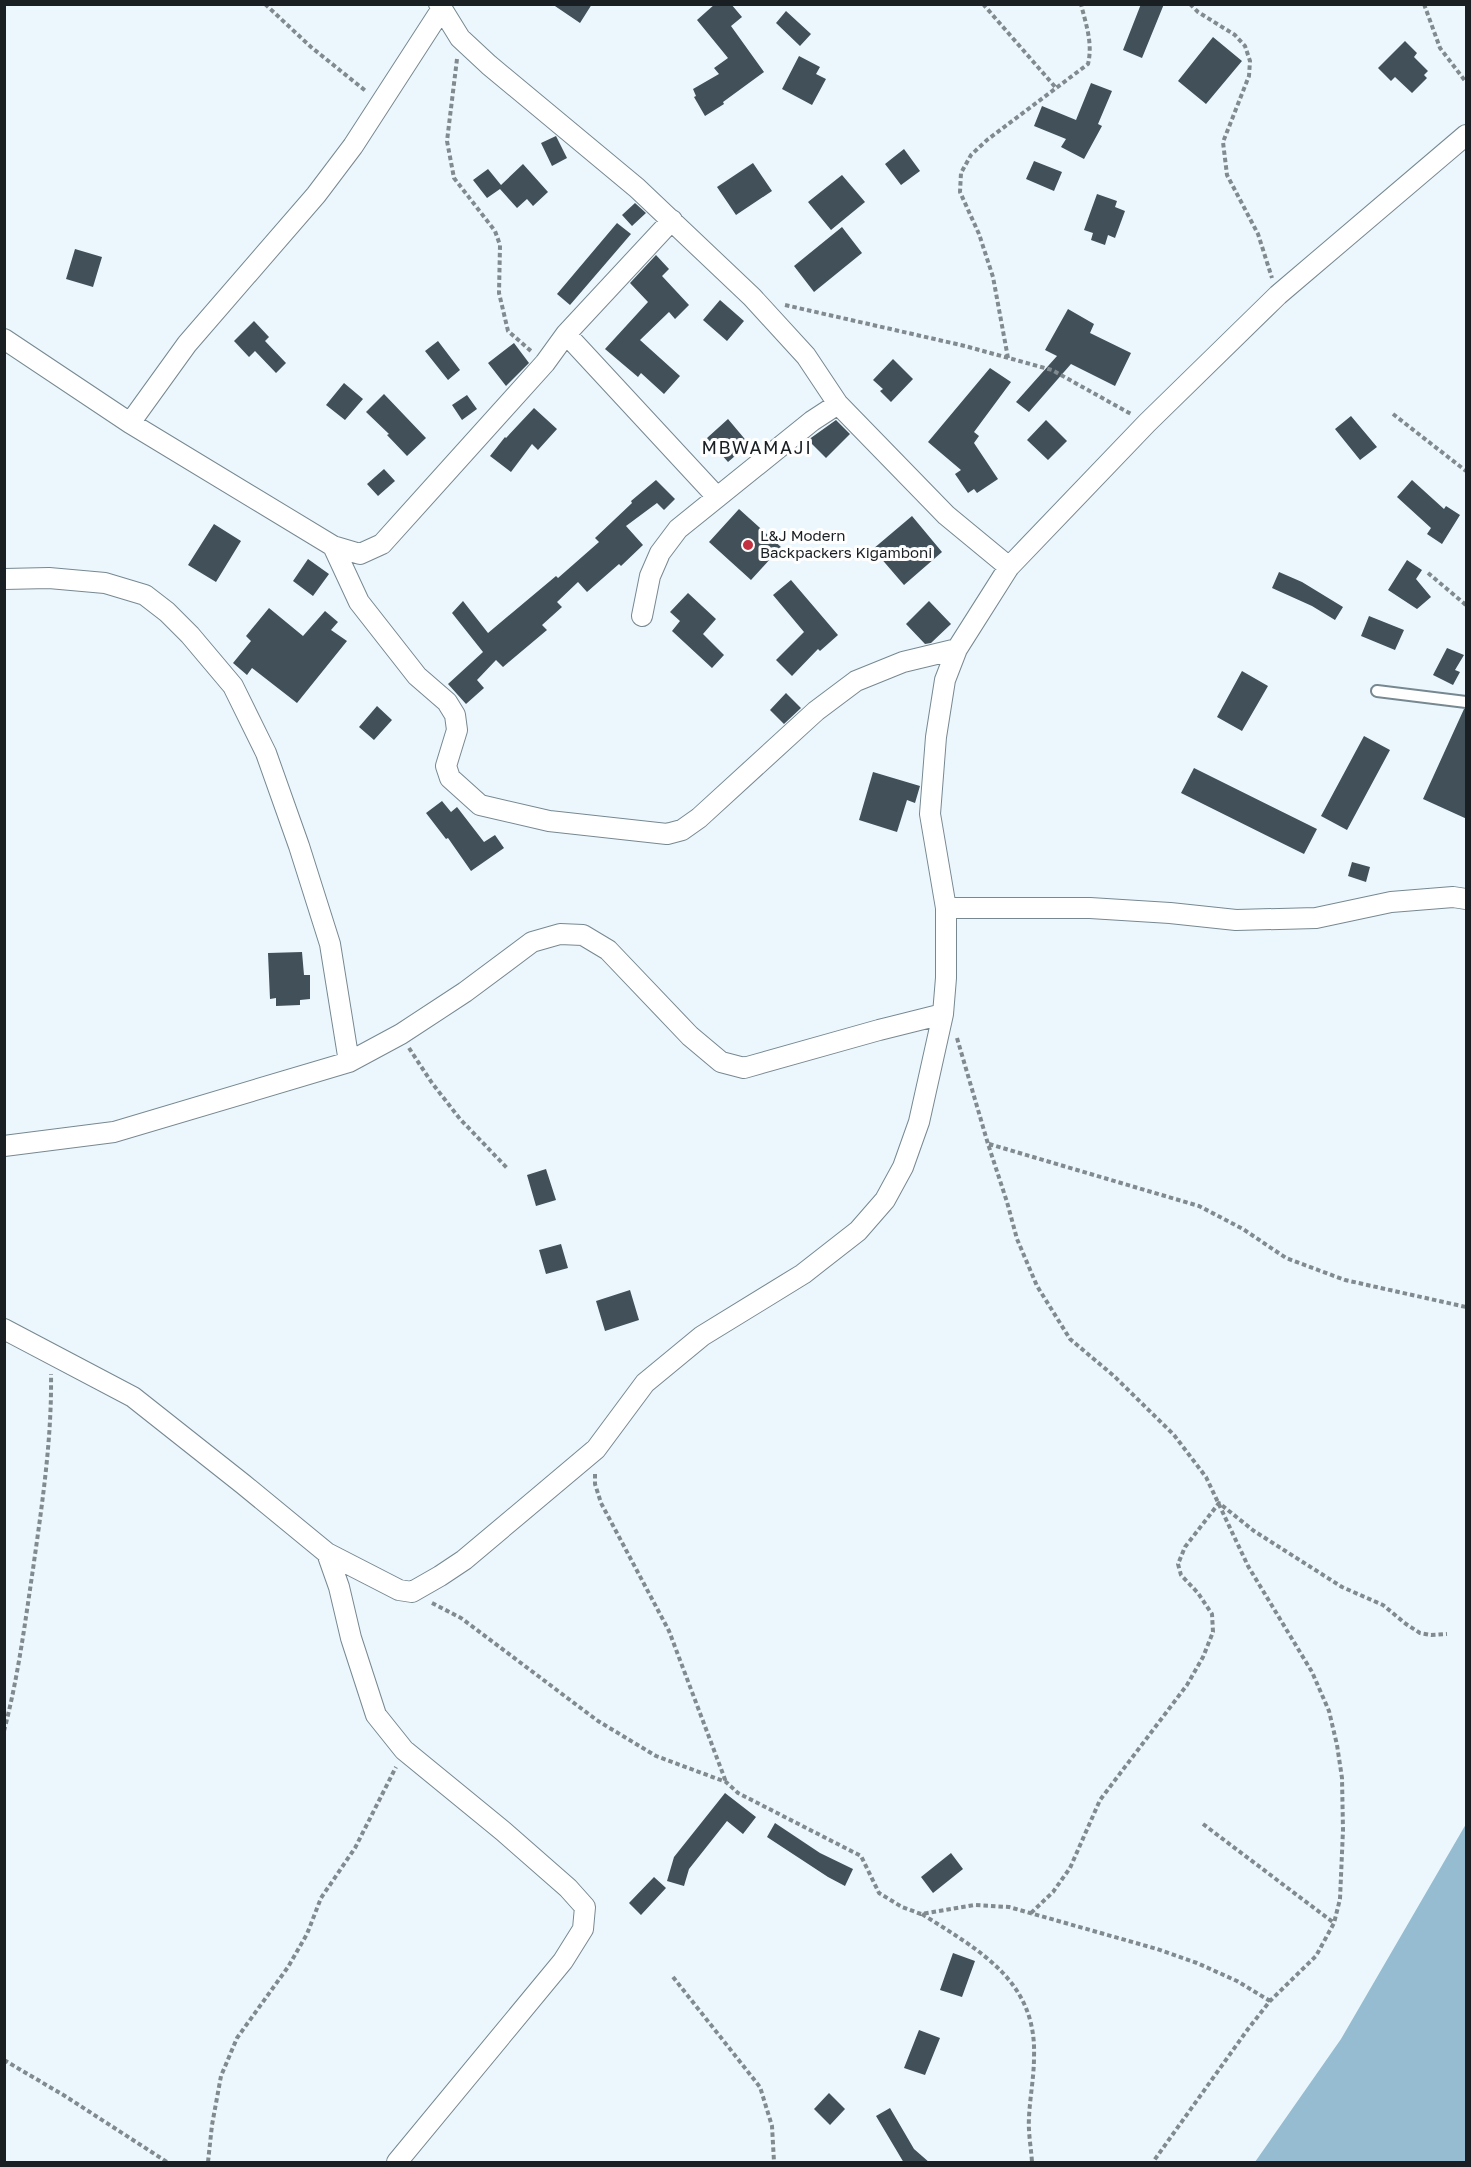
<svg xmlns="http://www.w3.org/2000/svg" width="1471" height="2167" font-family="'Golos Text',sans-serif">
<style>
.water{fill:#95bcd1}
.building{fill:#415059}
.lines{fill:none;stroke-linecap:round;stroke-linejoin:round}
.lane-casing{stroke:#778891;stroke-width:14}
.street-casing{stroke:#778891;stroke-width:22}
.path{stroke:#818a8f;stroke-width:4;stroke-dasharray:4.5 3;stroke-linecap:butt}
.lane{stroke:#fff;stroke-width:10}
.street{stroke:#fff;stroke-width:20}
.poi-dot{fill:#c23241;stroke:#fff;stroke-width:2}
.labels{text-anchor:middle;stroke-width:6;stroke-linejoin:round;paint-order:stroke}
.poi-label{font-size:15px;fill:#191f23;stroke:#fff;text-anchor:start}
.quarter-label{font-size:18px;letter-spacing:1.5px;fill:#191f23;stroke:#fff}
</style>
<rect width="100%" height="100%" fill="#ecf7fd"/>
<path class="water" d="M1466 1824V2162H1255L1341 2039Z"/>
<path class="building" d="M552 4H592L580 23Z
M715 4H731L742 17 731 26 764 72 723 102 724 104 705 116 694 97 696 96 693 89 719 74 714 68 728 58 697 20Z
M1141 4H1164L1142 58 1123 50Z
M786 11 811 34 800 46 776 23Z
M1213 37 1242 61 1206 104 1178 81Z
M1405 41 1417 53 1414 57 1428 71 1424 75 1427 78 1412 93 1395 77 1391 81 1378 68Z
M799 56 820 67 816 74 826 79 812 105 782 89Z
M1091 83 1112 91 1098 124 1102 126 1084 159 1061 147 1066 139 1034 126 1042 106 1076 120Z
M556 136 567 158 552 166 541 143Z
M904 149 920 171 901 185 885 164Z
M1034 161 1062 172 1054 191 1026 179Z
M753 163 772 191 736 215 717 187Z
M523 164 548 192 533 206 527 199 517 208 500 189 487 198 473 180 488 169 501 185Z
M842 175 865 202 831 230 808 202Z
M1097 194 1117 201 1115 207 1125 211 1115 238 1108 235 1105 245 1091 240 1093 233 1084 230Z
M635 203 646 213 632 226 622 215Z
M617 223 631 234 570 305 557 294Z
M842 227 862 253 814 292 794 266Z
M75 249 102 257 93 287 66 279Z
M656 255 669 269 662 276 689 305 675 319 669 312 640 340 680 376 664 394 641 373 638 377 605 349 648 302 630 283Z
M720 300 744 321 727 341 703 320Z
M1068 309 1094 324 1090 333 1131 353 1115 386 1071 364 1029 412 1016 402 1057 356 1045 350Z
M254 321 269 337 265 341 286 363 276 373 255 351 249 357 234 341Z
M438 341 460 370 448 380 425 351Z
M514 343 529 363 506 386 488 363Z
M893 359 913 379 891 402 880 391 883 389 873 380Z
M990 368 1011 382 974 432 979 436 974 443 998 479 977 493 974 489 968 493 955 474 961 470 928 442Z
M344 383 363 399 345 420 326 405Z
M384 394 426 438 407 456 387 435 389 434 366 412Z
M467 395 477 409 462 420 452 405Z
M534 408 557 429 538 450 532 444 511 472 490 456 505 437 506 438Z
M1351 416 1377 447 1360 460 1335 429Z
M728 419 749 444 728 462 707 438Z
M836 420 850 434 826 458 808 440Z
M1046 420 1067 441 1048 460 1027 440Z
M384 469 395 481 378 496 367 484Z
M656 480 675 499 664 510 657 503 626 526 643 545 621 566 619 564 587 592 578 582 557 602 562 607 542 625 547 630 503 667 496 660 477 680 484 688 466 704 448 684 483 652 452 613 463 601 488 633 556 576 558 578 599 542 595 538 632 503 631 501Z
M1412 480 1444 509 1446 506 1460 515 1442 544 1427 534 1431 528 1397 497Z
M739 509 781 547 751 580 709 542Z
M912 516 942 552 904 585 873 549Z
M214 524 241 541 216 582 188 565Z
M308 559 329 574 313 596 293 581Z
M1407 560 1422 570 1416 579 1431 597 1417 609 1388 590Z
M1279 572 1302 582 1343 607 1335 620 1312 606 1272 588Z
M791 580 838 635 820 651 818 649 792 676 776 660 804 632 773 595Z
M688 593 716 619 703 634 724 655 712 668 672 631 680 621 670 612Z
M929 601 951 624 931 643 925 644 906 624Z
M269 608 303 636 325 611 338 622 331 630 347 641 297 703 252 668 247 675 233 663 251 641 246 636Z
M1369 616 1404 630 1395 650 1361 636Z
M1447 648 1464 655 1455 670 1460 672 1453 685 1433 675Z
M1242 671 1268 686 1242 731 1217 717Z
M786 693 801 708 784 724 770 710Z
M377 706 392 720 374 740 359 727Z
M1464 709H1467V819L1423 799Z
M1364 736 1390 750 1347 830 1321 816Z
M1194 768 1317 829 1304 854 1181 793Z
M873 772 920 786 915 803 907 800 897 832 859 820Z
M442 801 451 812 457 807 484 842 495 835 504 848 471 871 448 838 446 839 426 813Z
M1352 862 1370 867 1366 882 1348 876Z
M302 952 304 975H310V999L300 1000V1005L276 1006V998L270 999 268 953Z
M546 1169 556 1200 536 1206 527 1175Z
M561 1244 568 1268 546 1274 539 1250Z
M630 1290 639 1320 605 1331 596 1301Z
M725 1793 756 1817 743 1834 727 1821 689 1869 684 1886 667 1881 674 1857Z
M775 1823 820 1853 853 1869 845 1886 828 1877 767 1837Z
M951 1853 963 1869 933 1893 921 1877Z
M654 1877 666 1888 641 1915 629 1903Z
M953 1953 975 1961 962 1997 940 1990Z
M919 2030 940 2038 925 2075 904 2068Z
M829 2093 845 2109 830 2125 814 2109Z
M890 2108 914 2149 930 2163H904L876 2116Z"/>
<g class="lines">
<defs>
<path id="lane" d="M1377 691 1466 702"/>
<path id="street" d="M439 4 460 38 489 65 637 188 752 297 806 356 838 404 946 515 1009 567
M566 334 717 497
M4 339 130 423 333 546 360 554 382 544 545 363 566 334 672 220
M130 423 187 344 316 195 353 146 441 10
M333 546 359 602 417 676 447 702 455 715 457 730 446 766 450 778 480 805 549 821 667 834 682 830 699 818 816 711 856 681 903 662 957 649
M4 579 49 578 105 583 145 595 167 612 190 635 233 686 266 753 299 846 330 944 349 1062
M642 616 650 576 660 553 678 529 812 421 838 404
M946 908H1090L1170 913 1236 920 1316 918 1391 902 1453 897 1466 899
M4 1146 114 1132 349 1062 401 1034 465 992 532 942 560 934 583 935 608 950 690 1036 721 1062 744 1068 879 1030 943 1014
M4 1329 133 1397 243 1484 327 1553 339 1587 351 1638 376 1715 404 1750 503 1831 568 1888 585 1907 583 1929 563 1961 397 2162
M327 1553 399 1590 412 1592 440 1576 464 1560 596 1449 645 1383 702 1336 803 1274 858 1231 885 1200 903 1167 919 1122 943 1014 946 978V908L930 814 936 737 945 680 957 649 1009 567 1147 423 1278 295 1466 135"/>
</defs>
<use href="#lane" class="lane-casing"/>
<use href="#street" class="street-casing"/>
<path class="path" d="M265 4 311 47 367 92
M983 4 1057 89
M1190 4 1198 12 1235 35 1245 46 1250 61 1249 76 1223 142 1227 175 1258 234 1272 278
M1424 4 1440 48 1466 82
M457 59 447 141 454 178 495 231 500 245 499 293 508 331 531 351
M785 305 965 346 1052 370 1131 414
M1008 358 993 277 979 234 960 192 961 173 971 155 987 140 1088 64C1093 43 1086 25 1081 4
M1393 414 1466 471
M1428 573 1466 605
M957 1038 988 1144 1007 1202 1017 1239 1037 1286 1070 1339 1114 1376 1174 1435 1206 1477 1248 1566 1312 1672 1329 1711 1337 1745 1342 1778 1343 1830 1340 1899 1334 1923 1316 1956 1270 2001 1248 2029 1153 2162
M409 1048 432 1083 460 1119 508 1169
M989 1144 1199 1206 1243 1229 1286 1258 1345 1280 1466 1307
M595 1474V1484L601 1503 669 1631 726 1782
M432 1603 461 1618 598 1721 656 1756 726 1782 738 1793 861 1856 879 1893 902 1907 921 1914 974 1905 1009 1907 1157 1949 1197 1963 1237 1981 1270 2001
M4 1731C18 1678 25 1623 33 1569 42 1505 52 1439 51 1374
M1203 1824 1334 1923
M1031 1913 1053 1892 1070 1868 1100 1800 1187 1685 1203 1657 1213 1632 1212 1614 1198 1593 1181 1575 1178 1564 1185 1547 1219 1503 1254 1531 1342 1587 1383 1605 1406 1624 1420 1633 1431 1635 1447 1634
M922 1914C978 1950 1037 1980 1034 2057 1034 2077 1030 2097 1029 2117 1028 2132 1031 2147 1032 2162
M673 1977 760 2087 772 2126 774 2162
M4 2060 65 2096 167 2162
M208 2162 212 2125 221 2076 237 2038 288 1967 307 1934 321 1898 355 1848 396 1767"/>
<use href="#lane" class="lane"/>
<use href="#street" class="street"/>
</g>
<circle class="poi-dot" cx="748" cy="545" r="6"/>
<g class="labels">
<g class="poi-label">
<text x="760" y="541">L&amp;J Modern<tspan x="760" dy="17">Backpackers Kigamboni</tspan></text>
</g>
<g class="quarter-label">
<text x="757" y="454">MBWAMAJI</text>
</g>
</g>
<rect width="1471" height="2167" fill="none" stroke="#191f23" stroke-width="12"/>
</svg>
